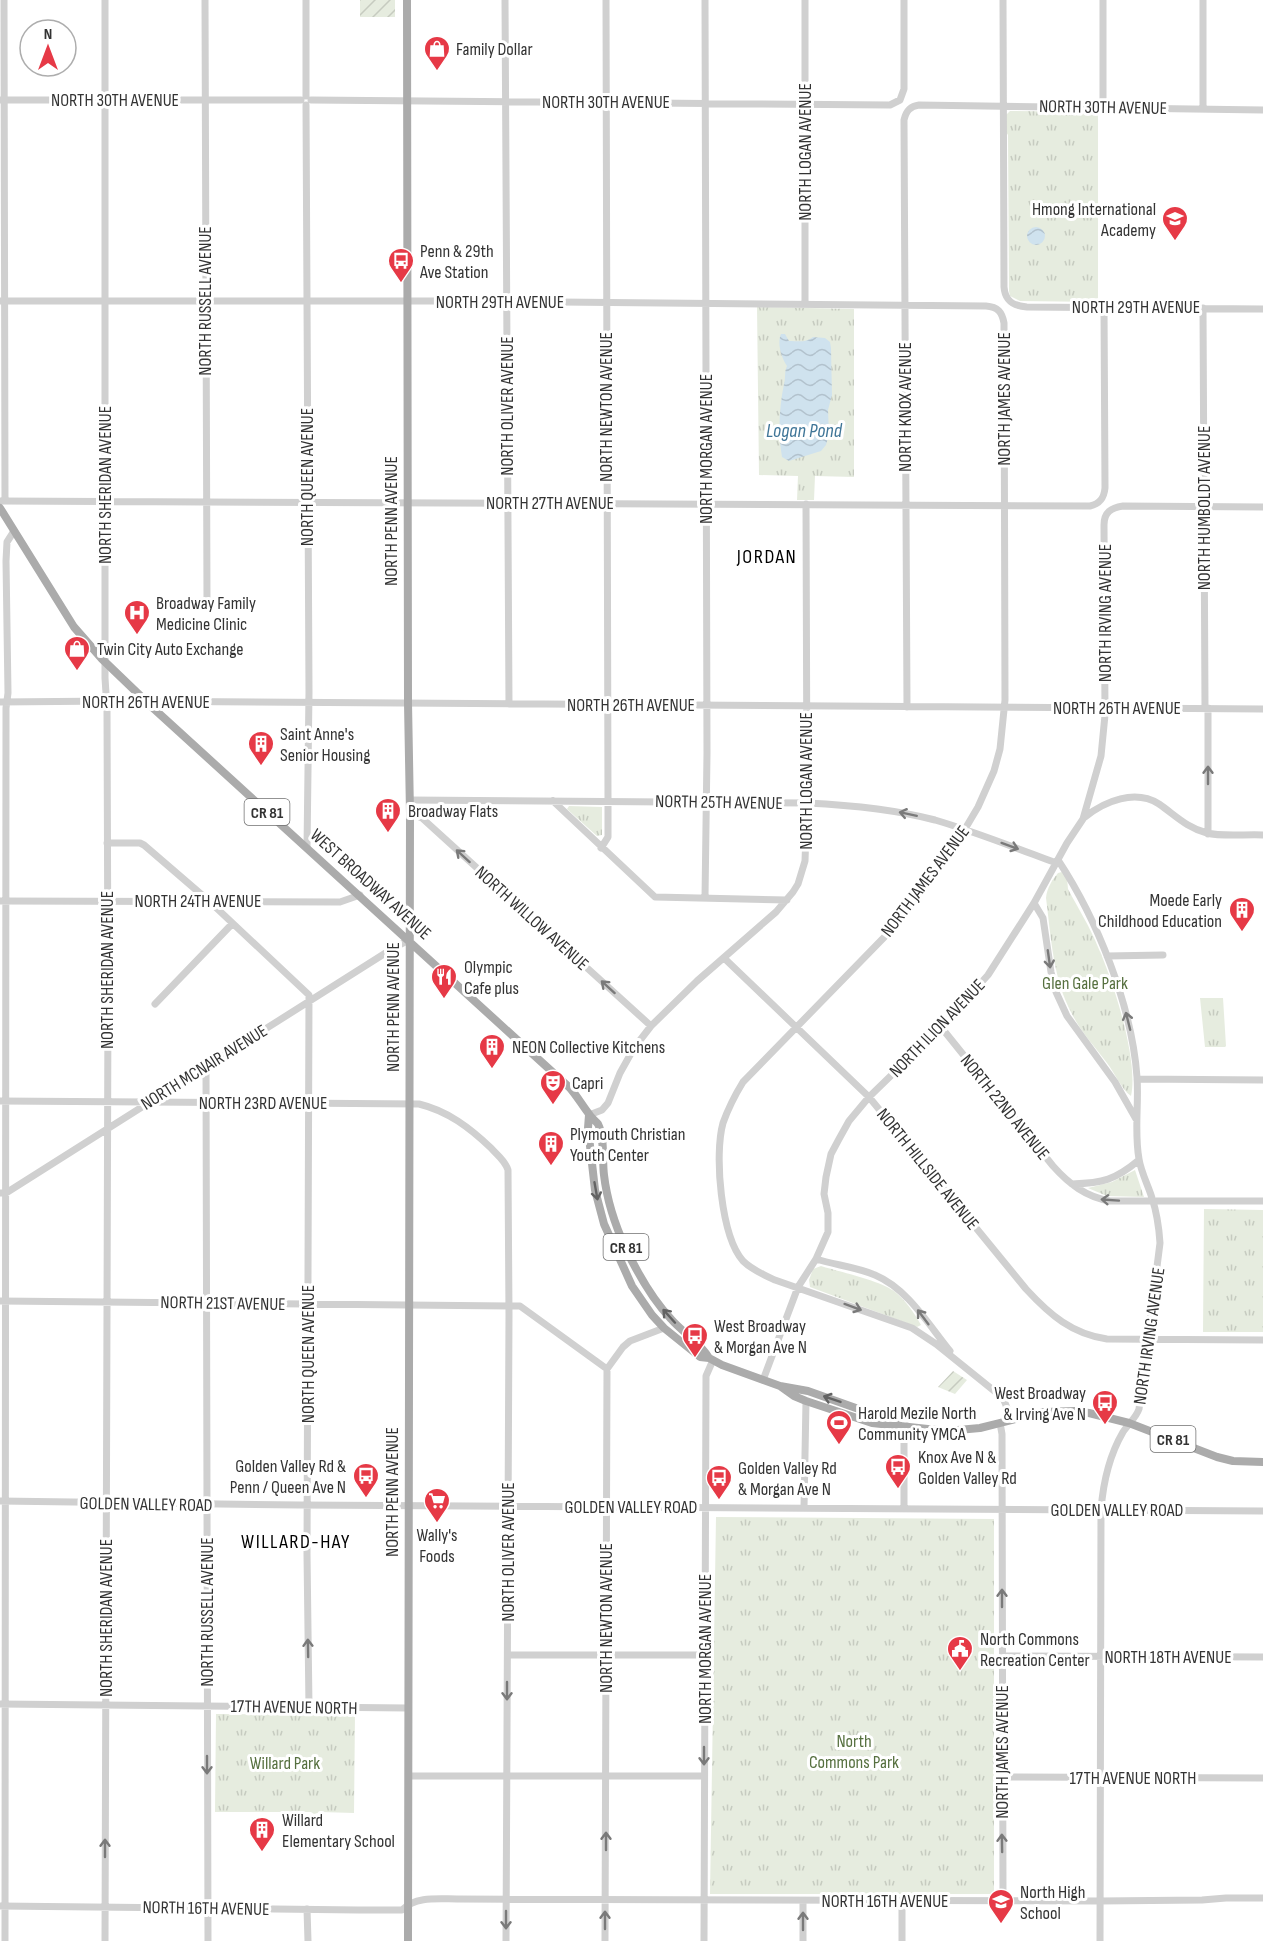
<svg xmlns="http://www.w3.org/2000/svg" width="1263" height="1941" font-family="'Sofia Sans Condensed',sans-serif">
<style>
.park{fill:url(#park-tufts)}
.garden{fill:url(#garden-furrows)}
.water{fill:url(#water-waves)}
.lines{fill:none;stroke-linecap:round;stroke-linejoin:round}
.minor{stroke:#d0d0d0;stroke-width:7}
.major{stroke:#ababab;stroke-width:8}
.oneway{stroke:#7a7a7a}
.oneway2{stroke:#636363}
.labels{text-anchor:middle;stroke-width:6;stroke-linejoin:round;paint-order:stroke}
.shield{fill:#fff;stroke:#707070;stroke-width:1.5}
.shield-label{font-size:16px;font-weight:bold;fill:#333}
.poi-label{font-size:18px;fill:#333;stroke:#fff;text-anchor:start}
.street-label{font-size:18px;fill:#333;stroke:#fff}
.park-label{font-size:18px;fill:#56703f;stroke:#fff}
.water-label{font-size:20px;font-style:italic;fill:#3f7597;stroke:#fff}
.neighbourhood-label{font-size:20px;letter-spacing:1.5px;fill:#000;stroke:#fff}
</style>
<defs>
<pattern id="park-tufts" width="24" height="20" patternUnits="userSpaceOnUse" patternTransform="scale(1.5)"><rect width="24" height="20" fill="#e6ecdf"/><path d="M3 7l-1-3M5 7V3M7 7l1-3M15 17l-1-3M17 17v-4M19 17l1-3" fill="none" stroke="#c6cbc0"/></pattern>
<pattern id="garden-furrows" width="10" height="10" patternUnits="userSpaceOnUse" patternTransform="scale(1.5)"><rect width="10" height="10" fill="#e6ecdf"/><path d="M-1 1l2-2M0 10L10 0M9 11l2-2" fill="none" stroke="#c6cbc0"/></pattern>
<pattern id="water-waves" width="16" height="10" patternUnits="userSpaceOnUse" patternTransform="scale(1.5)"><rect width="16" height="10" fill="#cfe2ee"/><path d="M0 5q4-4 8 0t8 0" fill="none" stroke="#b2c2cd"/></pattern>
</defs>
<rect width="100%" height="100%" fill="#fff"/>
<path class="park" d="M1010 111 1098 112V302L1020 301 1010 296 1009 291 1008 135 1006 132V115Z
M757 307 854 309V477L815 476 814 500H797L798 476 759 475Z
M569 806 602 807V835L597 836 567 809Z
M1062 872 1067 878 1068 889C1078 908 1090 927 1098 947 1113 980 1139 1061 1131 1096 1121 1089 1115 1073 1107 1063 1095 1047 1081 1032 1072 1014 1053 979 1051 937 1046 898 1047 888 1052 880 1058 873Z
M1200 998H1223L1226 1046 1225 1047H1205Z
M1135 1170 1144 1197 1107 1196 1088 1188 1112 1182Z
M1204 1209 1263 1210V1332H1203Z
M821 1266C840 1272 878 1280 894 1291 905 1300 914 1312 921 1325L917 1327 810 1287 809 1280 813 1269Z
M716 1517 994 1519V1894H710Z
M216 1714 355 1715 354 1813 321 1812 314 1814 311 1812H215Z"/>
<path class="garden" d="M360 0H395V17H360Z
M953 1371 967 1380 955 1394 938 1387Z"/>
<path class="water" d="M1027 236a9 9 0 1 1 18 0a9 9 0 1 1-18 0Z
M781 334H785L789 341C799 341 805 343 813 337L825 338 830 342 831 348 832 395 828 410 829 434 826 445 821 451 789 461 782 457C778 433 779 408 784 384 786 377 784 372 787 366 781 357 777 343 781 334Z"/>
<g class="lines">
<path class="minor" d="M4 0 5 501
M105 0V678L107 709 108 997 105 1941
M205 0 207 602
M306 0V96
M505 0 509 704
M805 0V304
M1003 0 1004 287C1005 301 1013 306 1027 307L1263 309
M1103 0V107
M1203 0V108
M1 100H301
M311 100 890 105 900 100 904 89V0
M306 105 309 692 307 848
M0 301H458L986 306C998 307 1002 312 1004 323L1005 700 1000 749 994 771 978 807 965 829 900 921 743 1082C735 1095 728 1109 723 1123 714 1155 721 1236 743 1261 752 1270 764 1275 775 1280L912 1328 936 1344 1003 1398 1012 1420
M1203 308 1205 708
M0 501 1090 506C1100 504 1104 498 1105 488L1104 307
M0 702 113 701 1263 709
M907 707 904 120C906 111 910 106 919 105L1263 110
M410 800 807 803C850 805 893 809 935 820 976 832 1016 848 1056 863
M553 801 655 897 787 900
M410 813 422 818 651 1026
M1085 817C1105 801 1135 789 1159 804 1175 815 1187 828 1207 833 1222 837 1247 834 1263 835
M1208 834V708
M107 843H140L144 845 209 901 309 995 307 1554 309 1707
M601 848 608 837V801L606 0
M1058 860C1097 919 1132 1006 1137 1077 1139 1104 1134 1132 1139 1159 1141 1172 1148 1185 1152 1198 1157 1213 1159 1228 1160 1243L1139 1409C1136 1418 1128 1424 1123 1432 1109 1456 1103 1484 1101 1510L1100 1941
M705 898 707 753 705 0
M0 901 340 902 360 895
M1034 903 1043 918 1051 972 1056 992 1067 1016 1115 1082 1136 1119
M1107 956 1163 955
M724 958 869 1097 1026 1289C1050 1315 1072 1334 1107 1339L1263 1340
M155 1004 232 924
M941 1027 1053 1166C1069 1184 1086 1197 1110 1201H1263
M206 1066 208 1941
M1137 1079 1263 1080
M0 1101 419 1104C448 1111 470 1128 491 1148 497 1155 505 1160 508 1170L509 1314 506 1941
M589 1115 602 1110 608 1103 620 1073 634 1048 651 1026 697 981 776 912 793 892 798 884 805 861 807 803 806 504
M1072 1184C1103 1183 1115 1180 1139 1160
M0 1193H6L395 947 409 940
M816 1259C835 1265 856 1267 875 1275 908 1289 928 1324 950 1351
M0 1301 520 1306 607 1369
M763 1380 798 1287 816 1259 828 1232V1213L824 1194 826 1177 831 1154 839 1139 849 1121 869 1097 941 1027 988 975 1034 903 1067 843 1083 819 1101 756 1105 715 1104 525C1104 512 1111 508 1123 506L1263 507
M1000 1423 1002 1434 1003 1901
M0 1501 300 1505 1263 1511
M804 1508 806 1401
M904 1509V1439L907 1426
M508 1655H705
M1002 1656 1263 1657
M0 1704 408 1708
M409 1776H704
M1002 1777 1263 1778
M902 1900V1941
M0 1906 358 1910H402C416 1896 438 1899 457 1899L1100 1901 1202 1900 1226 1898H1263
M307 1909 308 1941
M5 1941 6 708 8 693 6 561 7 542 14 531
M605 1941 607 1369 623 1347 630 1341 664 1328
M704 1941 706 1376 713 1360
M803 1941V1901"/>
<path class="major" d="M407 0 408 703 410 813 408 1941
M0 508 74 627 102 659 153 708 570 1088C577 1096 582 1105 589 1114 591 1118 596 1121 598 1124 605 1138 602 1160 604 1175 607 1201 615 1225 626 1249 638 1274 652 1299 671 1319 683 1333 700 1342 709 1358
M589 1115 588 1128 595 1190 604 1224 632 1286 652 1315 664 1328 700 1357 709 1358 722 1365 780 1386 808 1391 898 1423
M780 1386 794 1396 806 1401 872 1423 937 1430H958L980 1428 1044 1412 1074 1411 1089 1413 1129 1423 1217 1457 1233 1461 1263 1462"/>
</g>
<defs><path id="oneway-shaft" d="M-6 0H5M1.5-3L5.5 0L1.5 3" fill="none" stroke-width="1.6" stroke-linecap="round" stroke-linejoin="round" transform="scale(1.5)"/></defs>
<g class="oneway">
<use href="#oneway-shaft" transform="translate(1208 775) rotate(-90)"/>
<use href="#oneway-shaft" transform="translate(908 814) rotate(-168)"/>
<use href="#oneway-shaft" transform="translate(1010 846) rotate(20)"/>
<use href="#oneway-shaft" transform="translate(463 856) rotate(-138)"/>
<use href="#oneway-shaft" transform="translate(1049 959) rotate(82)"/>
<use href="#oneway-shaft" transform="translate(608 987) rotate(-138)"/>
<use href="#oneway-shaft" transform="translate(1128 1021) rotate(-104)"/>
<use href="#oneway-shaft" transform="translate(1110 1200) rotate(-176)"/>
<use href="#oneway-shaft" transform="translate(853 1307) rotate(20)"/>
<use href="#oneway-shaft" transform="translate(923 1317) rotate(-127)"/>
<use href="#oneway-shaft" transform="translate(1002 1598) rotate(-90)"/>
<use href="#oneway-shaft" transform="translate(308 1648) rotate(-91)"/>
<use href="#oneway-shaft" transform="translate(507 1691) rotate(90)"/>
<use href="#oneway-shaft" transform="translate(704 1756) rotate(90)"/>
<use href="#oneway-shaft" transform="translate(207 1765) rotate(90)"/>
<use href="#oneway-shaft" transform="translate(606 1841) rotate(-90)"/>
<use href="#oneway-shaft" transform="translate(1002 1843) rotate(-91)"/>
<use href="#oneway-shaft" transform="translate(105 1848) rotate(-90)"/>
<use href="#oneway-shaft" transform="translate(506 1920) rotate(90)"/>
<use href="#oneway-shaft" transform="translate(605 1920) rotate(-90)"/>
<use href="#oneway-shaft" transform="translate(803 1921) rotate(-90)"/>
</g>
<g class="oneway2">
<use href="#oneway-shaft" transform="translate(596 1191) rotate(80)"/>
<use href="#oneway-shaft" transform="translate(669 1316) rotate(-132)"/>
<use href="#oneway-shaft" transform="translate(832 1399) rotate(-161)"/>
</g>
<defs>
<symbol id="shop-pin" viewBox="-11 -11 22 30"><path d="M0 17L-7.5 6A9.5 9.5 0 1 1 7.5 6Z" fill="#e63946" stroke="#fff"/><path d="M-5-2.5h2.3a2.7 3.5 0 0 1 5.4 0H5L5.5 6h-11ZM-1.5-2.5h3a1.5 2.3 0 0 0-3 0Z" fill="#fff"/></symbol>
<symbol id="school-pin" viewBox="-11 -11 22 30"><path d="M0 17L-7.5 6A9.5 9.5 0 1 1 7.5 6Z" fill="#e63946" stroke="#fff"/><path d="M0-5L7-2L0 1L-7-2ZM-4 1L0 2.5L4 1V4Q0 6-4 4Z" fill="#fff"/></symbol>
<symbol id="bus-pin" viewBox="-11 -11 22 30"><path d="M0 17L-7.5 6A9.5 9.5 0 1 1 7.5 6Z" fill="#e63946" stroke="#fff"/><path d="M-5-6H5V4H4V6H2V4H-2V6H-4V4H-5ZM-3.5-4V0h7V-4ZM-3.5 1.2v1.5H-2V1.2ZM2 1.2v1.5H3.5V1.2Z" fill="#fff"/></symbol>
<symbol id="hospital-pin" viewBox="-11 -11 22 30"><path d="M0 17L-7.5 6A9.5 9.5 0 1 1 7.5 6Z" fill="#e63946" stroke="#fff"/><path d="M-5-5h3v3.5h4V-5h3V5h-3V1.5h-4V5h-3Z" fill="#fff"/></symbol>
<symbol id="building-pin" viewBox="-11 -11 22 30"><path d="M0 17L-7.5 6A9.5 9.5 0 1 1 7.5 6Z" fill="#e63946" stroke="#fff"/><path d="M-4-6H4V6H1V3H-1V6H-4ZM-2.5-4.3h1.7v1.8h-1.7ZM.8-4.3h1.7v1.8H.8ZM-2.5-1h1.7V.8h-1.7ZM.8-1h1.7V.8H.8Z" fill="#fff"/></symbol>
<symbol id="restaurant-pin" viewBox="-11 -11 22 30"><path d="M0 17L-7.5 6A9.5 9.5 0 1 1 7.5 6Z" fill="#e63946" stroke="#fff"/><path d="M-5-6h1v4h1v-4h1v4h1v-4h1v5L-1.5 .5V6h-2V.5L-5-1ZM5-6V6H3V1.5H1.5Q1.5-4 5-6Z" fill="#fff"/></symbol>
<symbol id="theatre-pin" viewBox="-11 -11 22 30"><path d="M0 17L-7.5 6A9.5 9.5 0 1 1 7.5 6Z" fill="#e63946" stroke="#fff"/><path d="M-5-5.5Q0-4 5-5.5V0Q5 5 0 6Q-5 5-5 0ZM-3.3-2.5H-1v1.5H-3.3ZM1-2.5H3.3v1.5H1ZM-2.8 1Q0 5.5 2.8 1Z" fill="#fff"/></symbol>
<symbol id="stadium-pin" viewBox="-11 -11 22 30"><path d="M0 17L-7.5 6A9.5 9.5 0 1 1 7.5 6Z" fill="#e63946" stroke="#fff"/><path d="M0-5a6.5 5 0 1 0 0 10a6.5 5 0 1 0 0-10ZM-3.5-1.8h7v3.6h-7Z" fill="#fff"/></symbol>
<symbol id="supermarket-pin" viewBox="-11 -11 22 30"><path d="M0 17L-7.5 6A9.5 9.5 0 1 1 7.5 6Z" fill="#e63946" stroke="#fff"/><path d="M-6-5.5h2.5l.6 2H6L4.5 2H-2.5L-4.4-4H-6ZM-1.5 3.2a1.3 1.3 0 1 0 .1 0ZM3 3.2a1.3 1.3 0 1 0 .1 0Z" fill="#fff"/></symbol>
<symbol id="civic-pin" viewBox="-11 -11 22 30"><path d="M0 17L-7.5 6A9.5 9.5 0 1 1 7.5 6Z" fill="#e63946" stroke="#fff"/><path d="M-.6-6.5H3V-4.5H.6V-3L4-1V1h2V6H-6V1h2V-1L-.6-3ZM-1.2 2.5V6h2.4V2.5Z" fill="#fff"/></symbol>
</defs>
<g fill-rule="evenodd">
<use href="#shop-pin" x="422" y="34" width="30" height="40"/>
<use href="#school-pin" x="1160" y="204" width="30" height="40"/>
<use href="#bus-pin" x="386" y="246" width="30" height="40"/>
<use href="#hospital-pin" x="122" y="598" width="30" height="40"/>
<use href="#shop-pin" x="62" y="634" width="30" height="40"/>
<use href="#building-pin" x="246" y="729" width="30" height="40"/>
<use href="#building-pin" x="373" y="796" width="30" height="40"/>
<use href="#building-pin" x="1227" y="895" width="30" height="40"/>
<use href="#restaurant-pin" x="429" y="962" width="30" height="40"/>
<use href="#building-pin" x="477" y="1032" width="30" height="40"/>
<use href="#theatre-pin" x="538" y="1068" width="30" height="40"/>
<use href="#building-pin" x="536" y="1129" width="30" height="40"/>
<use href="#bus-pin" x="680" y="1321" width="30" height="40"/>
<use href="#bus-pin" x="1090" y="1388" width="30" height="40"/>
<use href="#stadium-pin" x="824" y="1408" width="30" height="40"/>
<use href="#bus-pin" x="883" y="1452" width="30" height="40"/>
<use href="#bus-pin" x="351" y="1461" width="30" height="40"/>
<use href="#bus-pin" x="704" y="1463" width="30" height="40"/>
<use href="#supermarket-pin" x="422" y="1486" width="30" height="40"/>
<use href="#civic-pin" x="945" y="1634" width="30" height="40"/>
<use href="#building-pin" x="247" y="1815" width="30" height="40"/>
<use href="#school-pin" x="986" y="1887" width="30" height="40"/>
</g>
<g class="labels">
<g class="shield">
<rect x="244.5" y="799" width="45" height="26" rx="4.5"/>
<rect x="603.5" y="1234" width="45" height="26" rx="4.5"/>
<rect x="1150.5" y="1426" width="45" height="26" rx="4.5"/>
</g>
<g class="shield-label">
<text x="267" y="818">CR 81</text>
<text x="626" y="1253">CR 81</text>
<text x="1173" y="1445">CR 81</text>
</g>
<g class="poi-label">
<text x="456" y="55">Family Dollar</text>
<text x="1156" y="215" text-anchor="end">Hmong International<tspan x="1156" dy="21">Academy</tspan></text>
<text x="420" y="257">Penn &amp; 29th<tspan x="420" dy="21">Ave Station</tspan></text>
<text x="156" y="609">Broadway Family<tspan x="156" dy="21">Medicine Clinic</tspan></text>
<text x="97" y="655">Twin City Auto Exchange</text>
<text x="280" y="740">Saint Anne's<tspan x="280" dy="21">Senior Housing</tspan></text>
<text x="408" y="817">Broadway Flats</text>
<text x="1222" y="906" text-anchor="end">Moede Early<tspan x="1222" dy="21">Childhood Education</tspan></text>
<text x="464" y="973">Olympic<tspan x="464" dy="21">Cafe plus</tspan></text>
<text x="512" y="1053">NEON Collective Kitchens</text>
<text x="572" y="1089">Capri</text>
<text x="570" y="1140">Plymouth Christian<tspan x="570" dy="21">Youth Center</tspan></text>
<text x="714" y="1332">West Broadway<tspan x="714" dy="21">&amp; Morgan Ave N</tspan></text>
<text x="1086" y="1399" text-anchor="end">West Broadway<tspan x="1086" dy="21">&amp; Irving Ave N</tspan></text>
<text x="858" y="1419">Harold Mezile North<tspan x="858" dy="21">Community YMCA</tspan></text>
<text x="918" y="1463">Knox Ave N &amp;<tspan x="918" dy="21">Golden Valley Rd</tspan></text>
<text x="346" y="1472" text-anchor="end">Golden Valley Rd &amp;<tspan x="346" dy="21">Penn / Queen Ave N</tspan></text>
<text x="738" y="1474">Golden Valley Rd<tspan x="738" dy="21">&amp; Morgan Ave N</tspan></text>
<text x="437" y="1541" text-anchor="middle">Wally's<tspan x="437" dy="21">Foods</tspan></text>
<text x="980" y="1645">North Commons<tspan x="980" dy="21">Recreation Center</tspan></text>
<text x="282" y="1826">Willard<tspan x="282" dy="21">Elementary School</tspan></text>
<text x="1020" y="1898">North High<tspan x="1020" dy="21">School</tspan></text>
</g>
<g class="street-label">
<text x="115" y="106">NORTH 30TH AVENUE</text>
<text x="606" y="108">NORTH 30TH AVENUE</text>
<text transform="translate(1103 107) rotate(1)" y="6">NORTH 30TH AVENUE</text>
<text transform="translate(805 152) rotate(-90)" y="6">NORTH LOGAN AVENUE</text>
<text transform="translate(205 301) rotate(-90)" y="6">NORTH RUSSELL AVENUE</text>
<text x="500" y="308">NORTH 29TH AVENUE</text>
<text x="1136" y="313">NORTH 29TH AVENUE</text>
<text transform="translate(1004 399) rotate(-90)" y="6">NORTH JAMES AVENUE</text>
<text transform="translate(507 406) rotate(-90)" y="6">NORTH OLIVER AVENUE</text>
<text transform="translate(606 407) rotate(-90)" y="6">NORTH NEWTON AVENUE</text>
<text transform="translate(905 407) rotate(-90)" y="6">NORTH KNOX AVENUE</text>
<text transform="translate(706 449) rotate(-90)" y="6">NORTH MORGAN AVENUE</text>
<text transform="translate(307 477) rotate(-90)" y="6">NORTH QUEEN AVENUE</text>
<text transform="translate(105 485) rotate(-90)" y="6">NORTH SHERIDAN AVENUE</text>
<text x="550" y="509">NORTH 27TH AVENUE</text>
<text transform="translate(1204 508) rotate(-90)" y="6">NORTH HUMBOLDT AVENUE</text>
<text transform="translate(391 521) rotate(-90)" y="6">NORTH PENN AVENUE</text>
<text transform="translate(1105 613) rotate(-90)" y="6">NORTH IRVING AVENUE</text>
<text x="146" y="708">NORTH 26TH AVENUE</text>
<text x="631" y="711">NORTH 26TH AVENUE</text>
<text x="1117" y="714">NORTH 26TH AVENUE</text>
<text transform="translate(806 781) rotate(-90)" y="6">NORTH LOGAN AVENUE</text>
<text transform="translate(719 802) rotate(1)" y="6">NORTH 25TH AVENUE</text>
<text transform="translate(925 881) rotate(-53)" y="6">NORTH JAMES AVENUE</text>
<text transform="translate(371 884) rotate(42)" y="6">WEST BROADWAY AVENUE</text>
<text x="198" y="907">NORTH 24TH AVENUE</text>
<text transform="translate(532 918) rotate(42)" y="6">NORTH WILLOW AVENUE</text>
<text transform="translate(107 970) rotate(-90)" y="6">NORTH SHERIDAN AVENUE</text>
<text transform="translate(393 1007) rotate(-90)" y="6">NORTH PENN AVENUE</text>
<text transform="translate(937 1028) rotate(-46)" y="6">NORTH ILION AVENUE</text>
<text transform="translate(204 1067) rotate(-32)" y="6">NORTH MCNAIR AVENUE</text>
<text x="263" y="1109">NORTH 23RD AVENUE</text>
<text transform="translate(1005 1107) rotate(51)" y="6">NORTH 22ND AVENUE</text>
<text transform="translate(928 1169) rotate(51)" y="6">NORTH HILLSIDE AVENUE</text>
<text transform="translate(223 1303) rotate(1)" y="6">NORTH 21ST AVENUE</text>
<text transform="translate(1149 1336) rotate(-82)" y="6">NORTH IRVING AVENUE</text>
<text transform="translate(308 1354) rotate(-90)" y="6">NORTH QUEEN AVENUE</text>
<text transform="translate(392 1492) rotate(-90)" y="6">NORTH PENN AVENUE</text>
<text transform="translate(146 1504) rotate(1)" y="6">GOLDEN VALLEY ROAD</text>
<text x="631" y="1513">GOLDEN VALLEY ROAD</text>
<text x="1117" y="1516">GOLDEN VALLEY ROAD</text>
<text transform="translate(508 1552) rotate(-90)" y="6">NORTH OLIVER AVENUE</text>
<text transform="translate(207 1612) rotate(-90)" y="6">NORTH RUSSELL AVENUE</text>
<text transform="translate(106 1618) rotate(-90)" y="6">NORTH SHERIDAN AVENUE</text>
<text transform="translate(606 1618) rotate(-90)" y="6">NORTH NEWTON AVENUE</text>
<text transform="translate(705 1649) rotate(-90)" y="6">NORTH MORGAN AVENUE</text>
<text x="1168" y="1663">NORTH 18TH AVENUE</text>
<text transform="translate(294 1707) rotate(1)" y="6">17TH AVENUE NORTH</text>
<text transform="translate(1002 1752) rotate(-90)" y="6">NORTH JAMES AVENUE</text>
<text x="1133" y="1784">17TH AVENUE NORTH</text>
<text x="885" y="1907">NORTH 16TH AVENUE</text>
<text transform="translate(206 1908) rotate(1)" y="6">NORTH 16TH AVENUE</text>
</g>
<g class="park-label">
<text x="1085" y="989">Glen Gale Park</text>
<text x="854" y="1747">North<tspan x="854" dy="21">Commons Park</tspan></text>
<text x="285" y="1769">Willard Park</text>
</g>
<g class="water-label">
<text x="804" y="437">Logan Pond</text>
</g>
<g class="neighbourhood-label">
<text x="767" y="563">JORDAN</text>
<text x="296" y="1548">WILLARD-HAY</text>
</g>
</g>
<g transform="translate(48 48)"><circle r="28" fill="#ffffff" stroke="#adadad" stroke-width="1.5"/>
<path d="M0-4.5L10 22L0 15L-10 22Z" fill="#e63946"/>
<text y="-9" font-size="16" font-weight="bold" text-anchor="middle" fill="#333333">N</text>
</g>
</svg>
